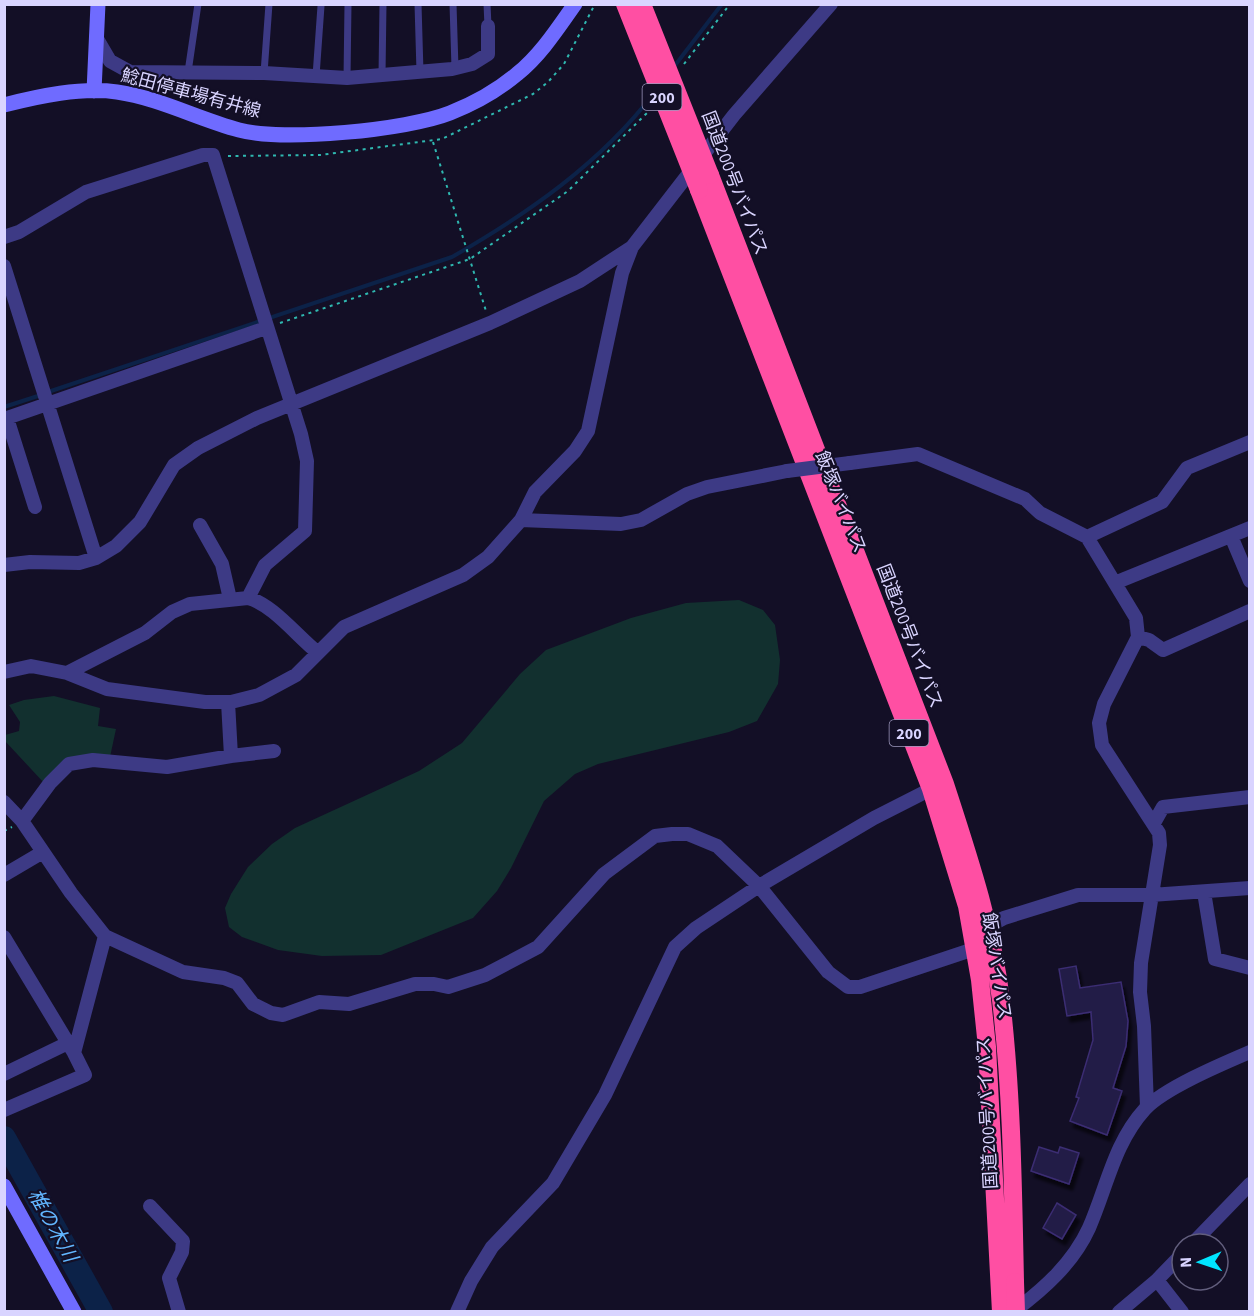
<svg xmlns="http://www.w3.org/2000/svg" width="1254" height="1316" font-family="'Source Sans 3','Noto Sans JP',sans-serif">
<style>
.green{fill:#12302f}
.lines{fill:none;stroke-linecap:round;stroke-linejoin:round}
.stream{stroke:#0c2248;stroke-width:4}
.river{stroke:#0c2248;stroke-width:24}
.building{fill:#241b47;stroke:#3b2d73;stroke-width:1.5;filter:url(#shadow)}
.path{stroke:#2fb8b0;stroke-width:2;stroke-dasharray:3 4.5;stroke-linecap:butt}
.lane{stroke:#3d3a85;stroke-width:7}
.street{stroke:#3d3a85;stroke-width:14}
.secondary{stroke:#6f6bff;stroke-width:15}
.highway{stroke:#ff4fa3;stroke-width:18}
.street-bridge{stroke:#3d3a85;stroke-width:14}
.highway-bridge{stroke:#ff4fa3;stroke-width:18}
.labels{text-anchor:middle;stroke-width:4.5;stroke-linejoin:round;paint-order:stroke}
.shield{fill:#130f26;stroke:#9e99be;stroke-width:1.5}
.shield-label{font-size:16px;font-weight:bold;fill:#d9d4ff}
.street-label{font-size:18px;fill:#d9d4ff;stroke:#130f26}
.water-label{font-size:20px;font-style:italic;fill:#62b6ff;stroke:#130f26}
</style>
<defs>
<filter id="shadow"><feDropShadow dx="3.5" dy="6" stdDeviation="1.5" flood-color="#0009"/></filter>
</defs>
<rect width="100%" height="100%" fill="#130f26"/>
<path class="green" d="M739 600 763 610 775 625 780 660 778 684 757 721 729 732 598 764 575 774 544 801 511 868 497 891 473 918 381 955 322 956 278 950 242 937 229 927 225 908 231 894 248 867 272 844 295 828 419 771 462 743 520 674 546 650 631 618 686 603Z
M54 696 100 708 98 726 116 729 110 757H88L45 784 5 741V735L19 731 20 722 9 705 24 700Z"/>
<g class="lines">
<path class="stream" d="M673 68 722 4
M48 392 452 257C527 214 601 163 654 93
M4 407 41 395"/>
<path class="river" d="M4 1138 101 1312"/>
</g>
<path class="building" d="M1076 966 1080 988 1121 982 1128 1021 1126 1046 1113 1088 1122 1091 1107 1135 1070 1121 1079 1098 1076 1097 1093 1040 1091 1012 1067 1016 1059 969Z
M1039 1147 1058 1153 1060 1147 1079 1153 1069 1184 1031 1171Z
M1057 1203 1076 1215 1062 1239 1043 1228Z"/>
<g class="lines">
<path class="path" d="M684 64 730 4
M433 142 486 311
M228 156 320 155 442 139 533 94 548 82 564 64 595 4
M280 323 470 259 568 191 650 110
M4 831 12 827"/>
<path class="lane" d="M418 4 420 72
M453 4 455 68
M487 4 488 26
M188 72 198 4
M264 73 269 4
M382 75 383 4
M316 76 321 6
M347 78 348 4"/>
<path class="street" d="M96 37 110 61 130 72 264 73 347 78 452 69 472 64 488 54V26
M4 237 19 232 86 192 203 155H213L301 434 307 461 305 531 265 565 248 598 190 604 172 612 145 633 67 673
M4 266 96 558
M7 418 35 507
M4 419 266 328
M850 463 918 454 1025 499 1040 513 1087 537 1136 618 1138 637 1104 704 1099 723 1102 745 1159 833 1160 845 1141 963 1140 992 1144 1026 1147 1107
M521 520 621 524 641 520 687 494 707 487 787 471
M200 525 222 564 230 599
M1231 536 1250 581
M1087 537 1162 502 1187 468 1250 442
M4 565 30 562 79 563 96 558 116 546 140 522 174 465 198 448 257 418 490 323 580 281 632 247
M1117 582 1250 528
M248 598C272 604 297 636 317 652
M1138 637 1149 640 1163 650 1250 611
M4 672 31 666 67 673 107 689 205 702H231L259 695 296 675 344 627 463 575 488 557 521 520 535 492 575 451 588 431 622 273 632 247 734 115 831 4
M231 756 274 751
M4 802 22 821 71 893 105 936 183 972 224 978 237 983 253 1004 271 1013 283 1015 319 1002 349 1004 415 984H434L448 987 485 975 538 947 604 874 655 836 672 834H688L717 846 759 886 828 972 848 987H860L974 949 987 927 1004 918 1078 895H1151L1250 888
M22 821 50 783 69 764 93 760 167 767 231 756 228 702
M1154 823 1163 807 1250 797
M4 875 43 852
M1204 892 1215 959 1250 968
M4 937 74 1053
M4 1074 68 1043
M4 1110 85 1075 74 1053 105 936
M150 1206 183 1241 182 1252 169 1278 179 1312
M1192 1244 1250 1184
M1157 1280 1182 1312
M457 1312 471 1281 492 1247 553 1183 605 1095 675 947 696 928 759 886 874 818 931 789
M1013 1312C1044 1289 1073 1263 1089 1228 1107 1187 1114 1143 1145 1109 1165 1088 1222 1064 1250 1052
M1119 1312 1157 1280 1182 1254"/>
<path class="secondary" d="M94 91 98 4
M4 105C39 96 81 87 117 92 159 98 198 119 239 130 283 142 407 130 450 113 473 104 498 90 517 74 540 56 558 28 575 4
M4 1186 74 1312"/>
<path class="highway" d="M710 175 945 784C968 855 992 926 1001 1000 1012 1093 1013 1188 1015 1282
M699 190 931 789 967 906 980 980 987 1047 1001 1312"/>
<path class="street-bridge" d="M787 471 850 463"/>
<path class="highway-bridge" d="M625 4 699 190
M642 4 710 175
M1015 1282 1016 1312"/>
</g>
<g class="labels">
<g class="shield">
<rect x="642.5" y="84" width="39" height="26" rx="4.5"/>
<rect x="889.5" y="720" width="39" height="26" rx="4.5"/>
</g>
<g class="shield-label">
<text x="662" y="103">200</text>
<text x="909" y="739">200</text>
</g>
<g class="street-label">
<text transform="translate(191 93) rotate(15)" y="6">鯰田停車場有井線</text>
<text transform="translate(735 183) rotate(69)" y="6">国道200号バイパス</text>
<text transform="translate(841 502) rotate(68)" y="6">飯塚バイパス</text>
<text transform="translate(910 636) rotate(69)" y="6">国道200号バイパス</text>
<text transform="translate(997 966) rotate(81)" y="6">飯塚バイパス</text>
<text transform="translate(987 1113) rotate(-93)" y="6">国道200号バイパス</text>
</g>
<g class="water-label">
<text transform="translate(53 1225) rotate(61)" y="7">椎の木川</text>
</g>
</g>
<rect width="1254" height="1316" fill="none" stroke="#d9d4ff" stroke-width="12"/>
<g transform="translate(1200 1262) rotate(268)"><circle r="28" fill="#130f26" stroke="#625e7d" stroke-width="1.5"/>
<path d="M0-4.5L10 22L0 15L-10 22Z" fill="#00e5ff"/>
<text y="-9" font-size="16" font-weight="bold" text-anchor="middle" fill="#d9d4ff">N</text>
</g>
</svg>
